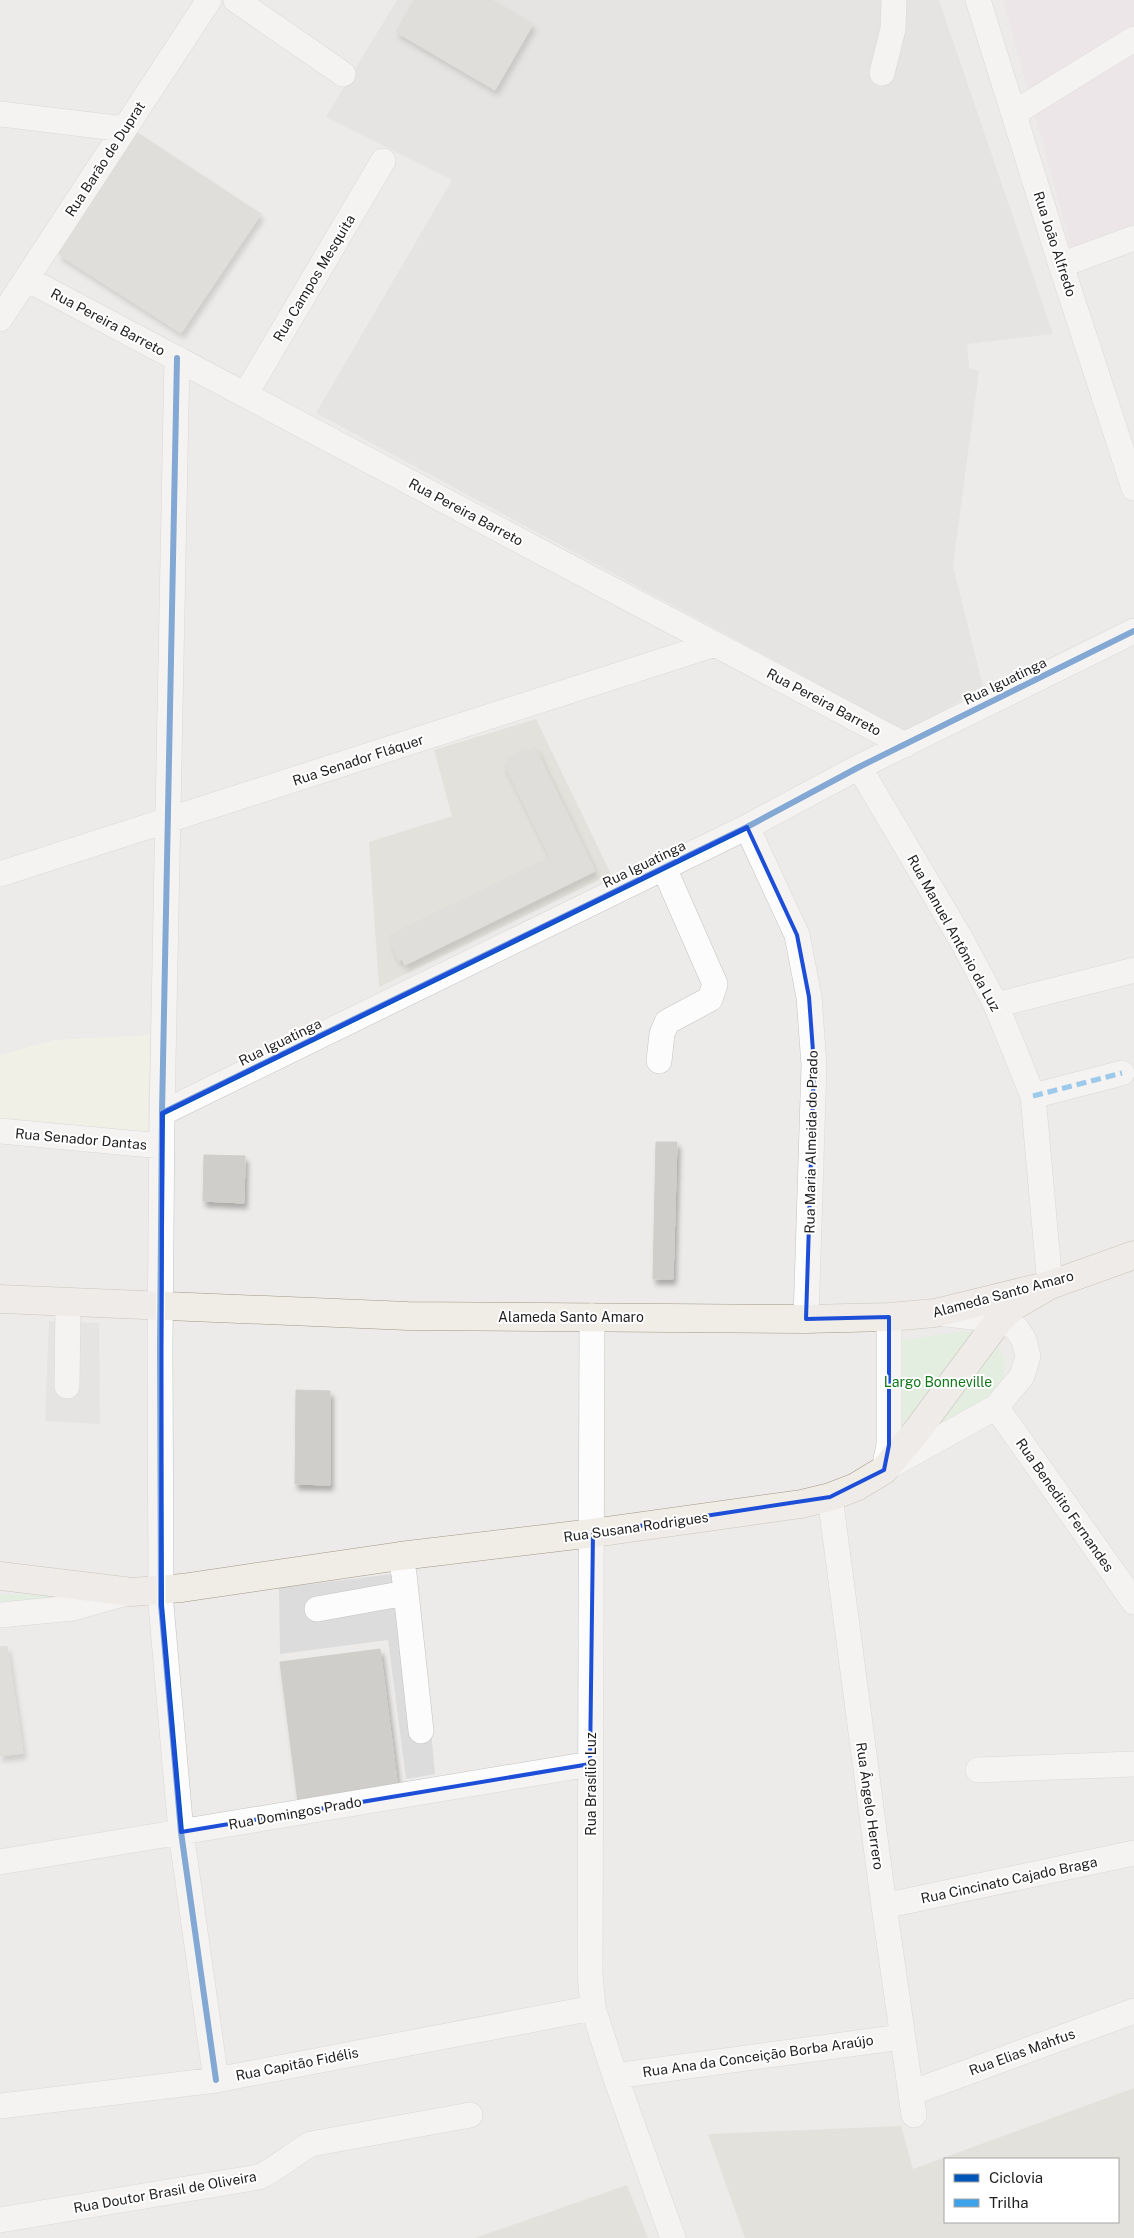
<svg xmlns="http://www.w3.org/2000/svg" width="1134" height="2238" font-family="'Public Sans',sans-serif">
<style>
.residential{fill:#dcdbda}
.industrial{fill:#eae1e7}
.education{fill:#f6f5e5}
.construction{fill:#d6d5cb;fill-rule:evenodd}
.park{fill:#d8f1d8}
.parking{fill:#dddcdc}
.building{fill:#d0cecb;stroke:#d0cdca;filter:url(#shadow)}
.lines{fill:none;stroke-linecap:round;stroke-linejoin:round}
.minor-casing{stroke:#c4c3c2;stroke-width:26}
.major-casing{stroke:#a29887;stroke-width:29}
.minor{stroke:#fcfcfc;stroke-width:25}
.major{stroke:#f0ece6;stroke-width:28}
.quiet{stroke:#3da2ea;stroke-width:5;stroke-dasharray:10 5;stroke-linecap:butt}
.cycleway-casing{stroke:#fff;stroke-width:9}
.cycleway{stroke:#0057b8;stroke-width:6}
.marked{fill:none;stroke:#1d4ed8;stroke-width:4;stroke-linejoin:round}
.labels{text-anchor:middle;stroke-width:4;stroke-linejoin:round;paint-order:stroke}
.street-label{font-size:14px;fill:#1f1f1f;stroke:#fff}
.park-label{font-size:14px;fill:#14771c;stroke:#fff}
</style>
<defs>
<filter id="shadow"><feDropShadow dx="3" dy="5.5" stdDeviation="2.5" flood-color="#0004"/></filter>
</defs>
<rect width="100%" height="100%" fill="#edebe9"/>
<path class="residential" d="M397 0H939L1053 334 967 344 969 368 979 371 953 565 983 687 907 732 316 413 452 180 326 117Z"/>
<path class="industrial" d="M1003 0H1134V224L1071 247Z"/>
<path class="education" d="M150 1035 147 1136 0 1125V1055L55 1040Z"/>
<path class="construction" d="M536 719 611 874 379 987 369 842 452 816 434 750Z
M1134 2088V2238H745L708 2134 901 2126 913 2169ZM945 2159H1118V2222H945Z
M627 2185 648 2238H475Z"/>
<path class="park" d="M966 1331 984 1334 997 1342 1005 1362 1003 1383 991 1407 894 1459 890 1342Z
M0 1594 48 1595 49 1601 0 1602Z"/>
<path class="parking" d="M49 1321 99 1323 100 1424 45 1421Z
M416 1571 435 1774 406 1779 388 1640 280 1654 279 1588Z"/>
<path class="building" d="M414 0H492L533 24 495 90 396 32Z
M136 132 261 214 181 333 58 254Z
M535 747 595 871 405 965 402 959 399 961 390 942 393 941 390 935 550 857 504 764 508 762 506 758 526 748 528 751Z
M656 1142H677L673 1279H653Z
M204 1155 245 1156 244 1203 203 1201Z
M296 1390 330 1391V1485L295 1484Z
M7 1646 23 1753 0 1756V1647Z
M380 1649 398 1789 298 1802 280 1662Z"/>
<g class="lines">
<defs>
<path id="minor" d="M236 0 343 74
M978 0 1061 265 1134 488
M882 73 893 29 894 0
M1014 113 1134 39
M0 114 124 129
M1061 265 1134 238
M27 279 905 745
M0 319 209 0
M177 358 162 1113 160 1348 161 1605 181 1832 216 2080
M245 395 383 161
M859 767 962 941 996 1005 1033 1096 1050 1285
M747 827 797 935 809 997 814 1065 806 1319
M0 874 715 644
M996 1005 1134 970
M659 1061 662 1034 667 1022 710 999 715 984 664 868
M1033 1096 1122 1073
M162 1113 747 827 859 767 1134 631
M0 1131 162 1146
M592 1316 590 1973 593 2008 615 2076 673 2238
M67 1386 68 1303
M996 1407 1134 1602
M888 1467 996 1407 1022 1376 1028 1356 1024 1340 1016 1328 999 1320 946 1314
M884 1470 889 1445V1317
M830 1497 884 1906 914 2115
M400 1556 404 1574 421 1731
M317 1609 406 1593
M0 1615 73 1608 130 1592
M978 1770 1134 1764
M0 1862 590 1764
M884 1906 1134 1853
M615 2076 901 2037
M911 2093 1134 2011
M0 2106 216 2080 593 2008
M0 2220 259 2177C278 2168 293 2154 311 2144L470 2115"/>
<path id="major" d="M0 1299 408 1316 806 1319 889 1317 935 1313 1050 1285 1134 1255
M0 1576 132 1592 182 1588 400 1556 593 1533 801 1504 830 1497 856 1487 884 1470 916 1432 999 1320 1014 1306 1050 1285"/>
</defs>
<use href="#minor" class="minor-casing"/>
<use href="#major" class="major-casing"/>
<use href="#minor" class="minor"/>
<use href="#major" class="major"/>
<path class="quiet" d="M1033 1096 1122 1073"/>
<defs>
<path id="cycleway" d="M177 358 162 1113 160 1348 161 1605 181 1832 216 2080
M162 1113 747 827 859 767 1134 631"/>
</defs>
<use href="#cycleway" class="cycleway-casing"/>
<use href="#cycleway" class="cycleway"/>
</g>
<path d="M0 0H1134V2238H0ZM747 827 797 935 809 997 814 1065 806 1319 889 1317V1445L884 1470 830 1497 593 1533 590 1764 181 1832 161 1605 162 1113Z" fill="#edebe9" fill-opacity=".55" fill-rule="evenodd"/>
<path class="marked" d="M747 827 797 935 809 997 814 1065 806 1319 889 1317V1445L884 1470 830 1497 593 1533 590 1764 181 1832 161 1605 162 1113Z"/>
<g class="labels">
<g class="street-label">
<text transform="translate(105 159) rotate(-57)" y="5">Rua Barão de Duprat</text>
<text transform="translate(1055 244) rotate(72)" y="5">Rua João Alfredo</text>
<text transform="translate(314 278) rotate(-59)" y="5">Rua Campos Mesquita</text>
<text transform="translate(108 322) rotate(28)" y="5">Rua Pereira Barreto</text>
<text transform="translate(466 512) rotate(28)" y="5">Rua Pereira Barreto</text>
<text transform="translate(1005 681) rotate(-26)" y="5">Rua Iguatinga</text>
<text transform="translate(824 702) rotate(28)" y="5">Rua Pereira Barreto</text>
<text transform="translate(358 760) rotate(-18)" y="5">Rua Senador Fláquer</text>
<text transform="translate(644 864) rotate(-26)" y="5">Rua Iguatinga</text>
<text transform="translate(954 933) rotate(61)" y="5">Rua Manuel Antônio da Luz</text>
<text transform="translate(280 1042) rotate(-26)" y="5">Rua Iguatinga</text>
<text transform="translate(81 1139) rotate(5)" y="5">Rua Senador Dantas</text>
<text transform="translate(811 1142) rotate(-89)" y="5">Rua Maria Almeida do Prado</text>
<text transform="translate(1003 1294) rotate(-15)" y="5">Alameda Santo Amaro</text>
<text x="571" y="1322">Alameda Santo Amaro</text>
<text transform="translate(1065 1505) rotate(55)" y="5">Rua Benedito Fernandes</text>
<text transform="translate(636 1527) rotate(-8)" y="5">Rua Susana Rodrigues</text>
<text transform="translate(591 1784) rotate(-90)" y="5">Rua Brasílio Luz</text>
<text transform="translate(870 1806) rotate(82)" y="5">Rua Ângelo Herrero</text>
<text transform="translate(295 1813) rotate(-10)" y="5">Rua Domingos Prado</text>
<text transform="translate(1009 1880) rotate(-12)" y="5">Rua Cincinato Cajado Braga</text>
<text transform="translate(1022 2052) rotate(-20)" y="5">Rua Elias Mahfus</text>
<text transform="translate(758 2056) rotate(-8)" y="5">Rua Ana da Conceição Borba Araújo</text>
<text transform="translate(297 2064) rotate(-11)" y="5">Rua Capitão Fidélis</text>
<text transform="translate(165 2192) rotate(-10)" y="5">Rua Doutor Brasil de Oliveira</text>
</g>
<g class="park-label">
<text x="938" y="1387">Largo Bonneville</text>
</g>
</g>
<rect x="944" y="2158" width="175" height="65" fill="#ffffff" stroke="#a5a5a5"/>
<rect x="954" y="2174" width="25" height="8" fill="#0057b8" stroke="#a5a5a5"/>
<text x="989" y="2183" font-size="15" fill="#1f1f1f">Ciclovia</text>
<rect x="954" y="2199" width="25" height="8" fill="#3da2ea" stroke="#a5a5a5"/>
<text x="989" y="2208" font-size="15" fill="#1f1f1f">Trilha</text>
</svg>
